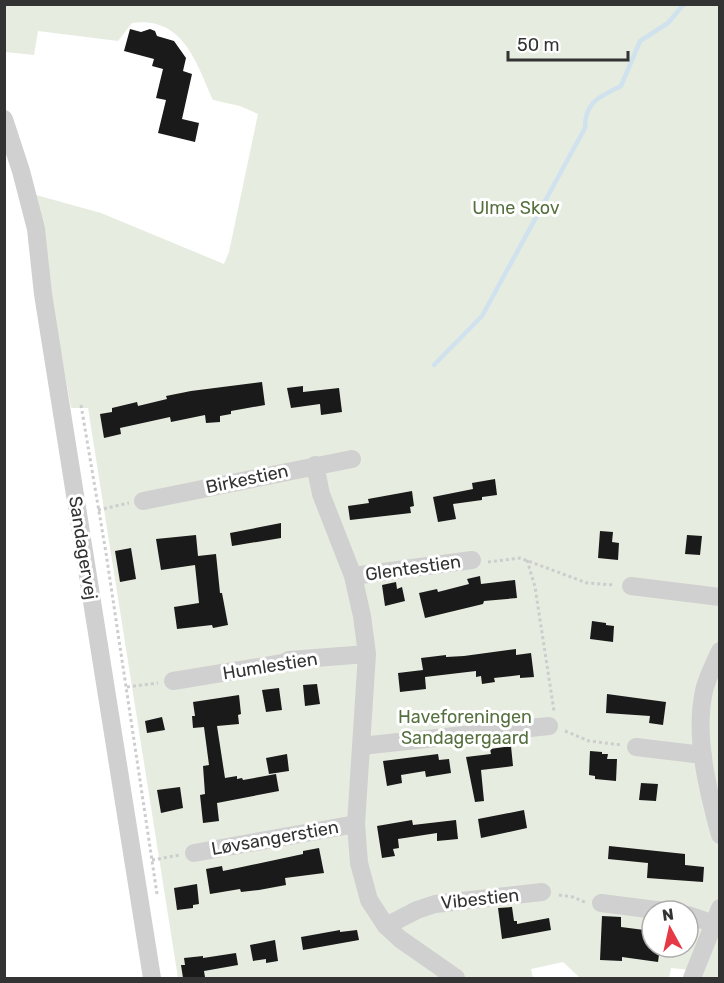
<svg xmlns="http://www.w3.org/2000/svg" width="724" height="983" font-family="Rubik,sans-serif">
<style>
.green{fill:#e6ecdf;fill-rule:evenodd}
.lines{fill:none;stroke-linecap:round;stroke-linejoin:round}
.stream{stroke:#cfe2ee;stroke-width:4.5}
.building{fill:#1a1a1a}
.path{stroke:#cdcdcd;stroke-width:3;stroke-dasharray:3 3;stroke-linecap:butt}
.minor{stroke:#d0d0d0;stroke-width:18}
.labels{text-anchor:middle;stroke-width:6;stroke-linejoin:round;paint-order:stroke}
.park-label{font-size:18px;fill:#56703f;stroke:#fff}
.street-label{font-size:18px;fill:#333;stroke:#fff}
</style>
<rect width="100%" height="100%" fill="#fff"/>
<path class="green" d="M4 5H719V978H700L702 971 671 968 669 978H580L563 962 531 969 533 978H178L88 408H71L44 258 36 195 101 213 224 264 229 252 258 114 240 106 213 100C196 62 183 16 132 23L118 41 38 31 34 55 5 52ZM652 911H688V947H652Z"/>
<g class="lines">
<path class="stream" d="M434 365 482 316 585 128C585 101 600 97 621 86L640 41 668 23 684 4"/>
</g>
<path class="building" d="M130 29 141 32 150 29 155 31 157 36 174 41 186 58 183 71 192 74 182 119 199 123 195 142 158 133 166 100 156 98 163 69 152 66 154 59 124 51Z
M262 382 265 405 231 411V414L220 416V422L206 423 205 415 171 422 170 417 120 428 121 434 104 438 100 414 112 412V408L137 402 138 406 167 399 166 396 191 391Z
M303 386V392L339 388 342 412 321 415 320 404 291 408 287 388Z
M495 479 497 495 482 497V500L453 504 456 519 438 522 433 497 473 489 472 483Z
M412 491 414 506 410 507 411 513 350 520 348 506 369 503 368 499Z
M281 523V538L232 546 230 533Z
M600 531 613 532 612 542 619 543 618 560 598 558Z
M196 535 198 556 216 554 220 593H222L228 625 213 628 212 625 177 629 174 607 199 603 195 565 161 570 156 539Z
M687 535 702 536 700 555 685 554Z
M131 548 136 579 120 582 115 551Z
M480 576 481 584 515 580 517 598 484 601 483 604 425 618 419 593 437 589 438 592 469 584 467 579Z
M396 582 397 589 402 587 405 601 385 606 382 585Z
M592 621 606 623V625L614 626 613 642 590 639Z
M516 649V655L531 653 534 677 520 678V675L494 678 495 682 482 684 481 676 476 677V671L425 677 426 689 400 692 398 673 423 670 421 658 446 655V657L464 656Z
M317 684 320 704 305 706 303 685Z
M279 688 282 710 266 712 262 690Z
M607 694 666 702 663 725 649 723 650 716 606 713Z
M239 695 241 714 238 715 239 724 217 726 225 778 237 776V779L242 778 243 780 276 774 279 791 217 803 219 821 203 823 200 795 205 794 203 766 209 765 204 727 193 728 192 716H195L193 702Z
M162 717 165 730 147 733 145 721Z
M511 746 513 766 481 770 484 801 475 802 466 757 491 754 490 749Z
M590 751 602 752V754H608L607 759H617L616 781 595 779V776L589 775Z
M287 754 289 771 269 774 266 758Z
M438 754 439 760 449 759 451 773 426 777 425 771 401 775 402 783 387 786 383 761Z
M641 783 658 784 656 801 639 800Z
M180 787 183 808 161 813 157 790Z
M524 810 527 828 481 838 478 819Z
M412 820 413 825 456 820 458 839 437 841V833L398 839 399 848 393 849 395 856 382 858 377 826Z
M609 846 685 854V865L704 867 703 882 647 878 648 863 608 859Z
M319 848 324 873 285 878 286 885 259 890 241 892 240 889 210 894 206 869 222 866 223 871 303 854V851Z
M197 884 199 904 193 905V908L177 910 174 888Z
M512 907 514 921H517V924L549 918 551 930 502 939 498 908Z
M602 916 621 917V927L652 931V947H660L658 962 622 957V961L600 960Z
M340 930V932L357 930 359 940 303 950 301 937Z
M275 940 278 961 266 963V959L253 961 250 945Z
M236 953 238 965 204 971 205 977 183 978 181 965H185L184 958 203 956V958Z"/>
<g class="lines">
<path class="path" d="M81 405 106 553 157 894
M98 510 129 503
M527 560 535 587 554 711
M488 562 520 558 587 583 614 585
M127 687 158 683
M565 731 589 741 622 745
M152 860 180 855
M559 895 573 897 587 903"/>
<path class="minor" d="M4 119 21 171 36 229 43 294 152 978
M315 465 321 494 353 576 362 616 367 654 356 824 359 863 369 900 386 926 400 939 456 978
M143 501 352 459
M353 576 472 560
M631 586 720 597
M720 651C714 664 707 678 704 691 694 736 708 791 720 835
M173 681 283 663 289 660 367 654
M361 746 549 726
M636 747 703 755
M194 853 356 824
M601 903 664 911
M688 915 714 924
M386 926 417 910 435 904 542 892
M692 978 720 908"/>
</g>
<g class="labels">
<g class="park-label">
<text x="516" y="214">Ulme Skov</text>
<text x="465" y="723">Haveforeningen<tspan x="465" dy="21">Sandagergaard</tspan></text>
</g>
<g class="street-label">
<text transform="translate(247 479) rotate(-12)" y="6">Birkestien</text>
<text transform="translate(83 548) rotate(81)" y="6">Sandagervej</text>
<text transform="translate(413 568) rotate(-8)" y="6">Glentestien</text>
<text transform="translate(270 666) rotate(-9)" y="6">Humlestien</text>
<text transform="translate(275 838) rotate(-10)" y="6">Løvsangerstien</text>
<text transform="translate(480 899) rotate(-6)" y="6">Vibestien</text>
</g>
</g>
<rect width="724" height="983" fill="none" stroke="#333333" stroke-width="12"/>
<g transform="translate(670 929) rotate(352)"><circle r="28" fill="#ffffff" stroke="#adadad" stroke-width="1.5"/>
<path d="M0-4.5L10 22L0 15L-10 22Z" fill="#e63946"/>
<text y="-9" font-size="16" font-weight="bold" text-anchor="middle" fill="#333333">N</text>
</g>
<path d="M508 51v9h120v-9" fill="none" stroke="#333333" stroke-width="3"/>
<text x="517" y="51" font-size="18" fill="#333333" stroke="#ffffff" stroke-width="4.5" paint-order="stroke">50 m</text>
</svg>
